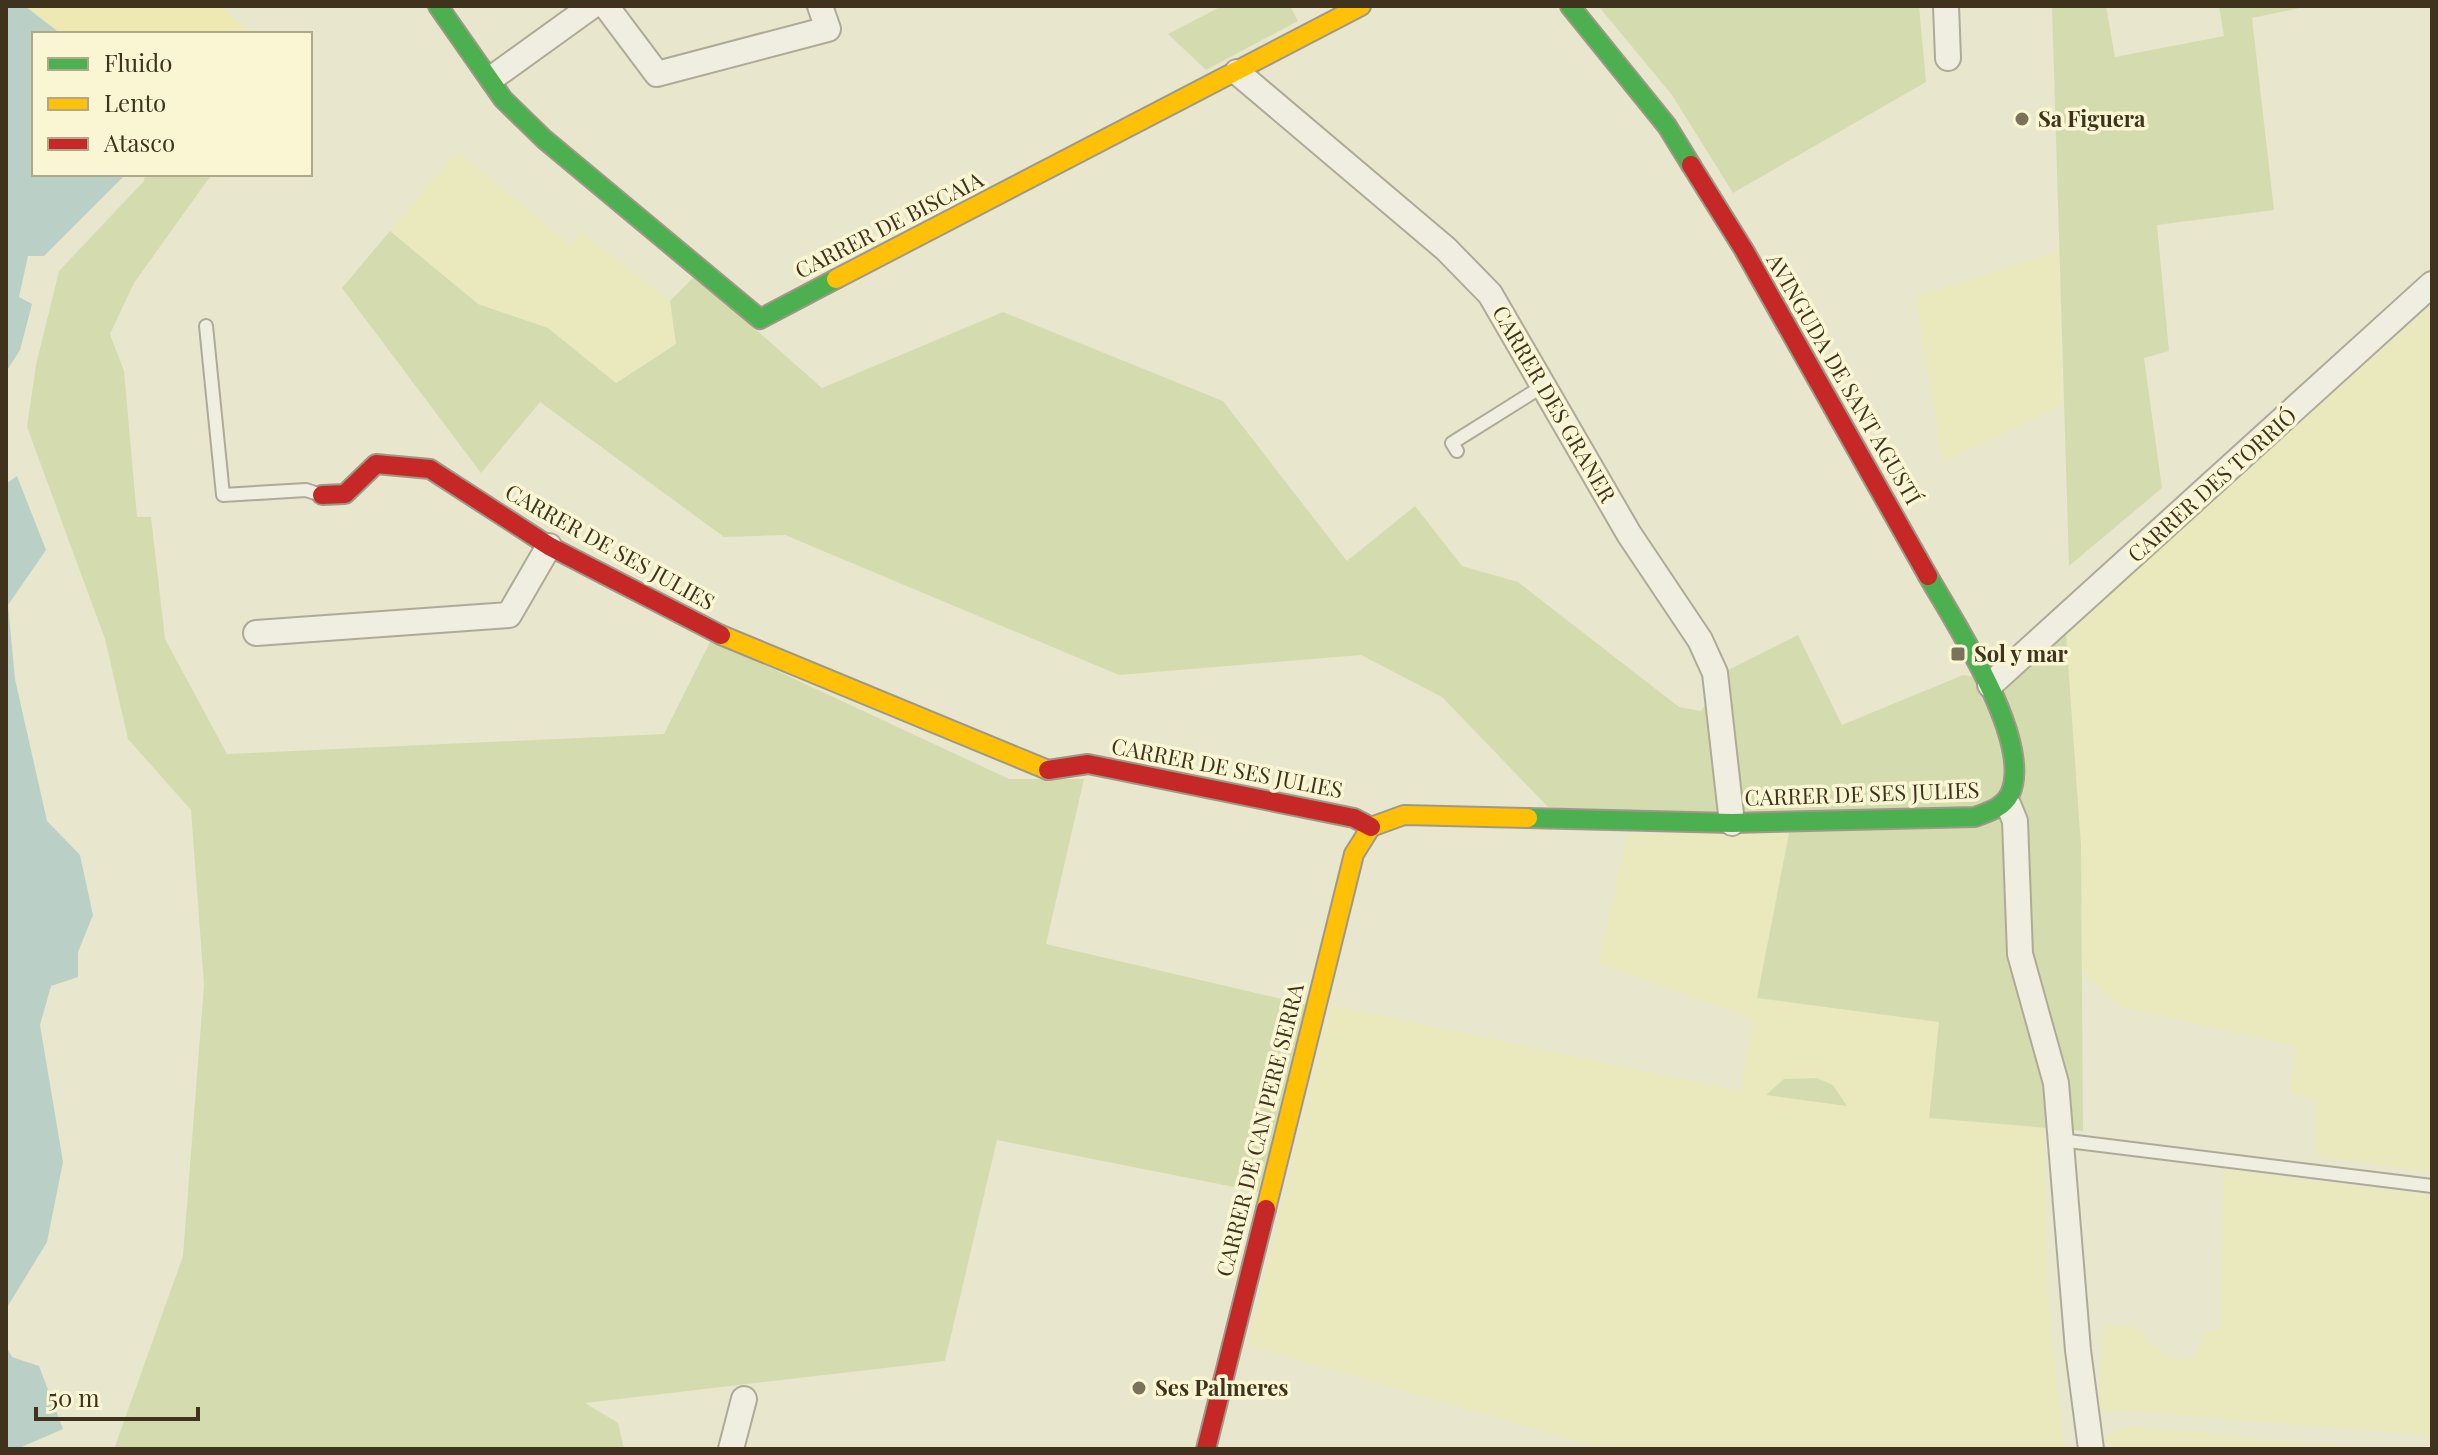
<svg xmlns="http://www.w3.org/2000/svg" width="2438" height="1455" font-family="'Playfair Display',serif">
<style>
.farmland{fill:#eae9be}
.green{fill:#d4dcaf}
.sand{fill:#eee9b3}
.water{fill:#bad0c6}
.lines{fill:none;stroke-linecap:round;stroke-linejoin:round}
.lane-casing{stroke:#aeaa97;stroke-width:16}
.street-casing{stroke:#aeaa97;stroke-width:28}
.fast-casing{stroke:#9e9987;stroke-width:22}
.slow-casing{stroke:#9e9987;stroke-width:22}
.jam-casing{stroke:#9e9987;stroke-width:22}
.lane{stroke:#f0eee1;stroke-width:12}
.street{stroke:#f0eee1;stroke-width:24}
.fast{stroke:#4caf50;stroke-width:18}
.slow{stroke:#ffc107;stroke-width:18}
.jam{stroke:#c62828;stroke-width:18}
.poi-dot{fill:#7a725b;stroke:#faf6d4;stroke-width:3}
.labels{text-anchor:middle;stroke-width:7;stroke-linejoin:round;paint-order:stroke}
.poi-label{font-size:22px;font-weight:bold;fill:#3f331d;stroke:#faf6d4;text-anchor:start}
.street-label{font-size:22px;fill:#3f331d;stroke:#faf6d4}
</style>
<rect width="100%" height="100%" fill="#e9e6ce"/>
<path class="farmland" d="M457 151 571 245 580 230 670 301 676 343 616 383 548 328 479 304 390 231Z
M2059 251 2063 405 1943 462 1916 297Z
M2432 305V1172L2315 1156V1099L2290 1093 2296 1046 2118 1006 2082 971 2081 845 2066 634Z
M1789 833 1757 998 1940 1022 1930 1118 2044 1128 2047 1292 2064 1449H1604L1248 1345 1331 1005 1740 1091 1753 1019 1600 964 1599 959 1628 834Z
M2224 1170 2432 1196V1436L2129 1411 2099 1412 2103 1326 2135 1327 2162 1352 2178 1361 2195 1357 2203 1332 2221 1329Z
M2131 1426 2377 1449H2106V1435Z"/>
<path class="green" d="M1222 6H1290L1298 21 1206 70 1168 34Z
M1605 6H1919L1926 82 1733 193 1672 95 1600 8Z
M2052 6H2106L2115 57 2224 36 2219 6H2310L2252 18 2274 210 2157 225 2169 351 2144 358 2162 488 2069 566Z
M145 174H212L134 283 110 334 124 371 137 517H151L165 639 227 754 664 734 711 640 1009 779H1084L1046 944 1307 1005 1259 1192 997 1140 945 1361 585 1403 618 1423 624 1449H114L183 1256 204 985 191 810 128 739 105 639 27 427 36 365 59 271 144 181Z
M390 231 478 304 548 328 616 383 676 344 670 301 695 276 822 388 1003 312 1223 401 1347 561 1415 506 1462 566 1518 582 1679 707 1701 711 1728 670 1798 635 1842 725 1963 675 2009 682 2066 634 2081 845 2083 1131 1929 1118 1939 1022 1757 998 1789 833 1548 807 1442 697 1361 655 1119 675 785 535 724 537 540 402 481 473 342 288Z
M1817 1078 1833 1085 1847 1106 1766 1095 1784 1079Z"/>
<path class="sand" d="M25 6H219L246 29 243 34H61Z"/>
<path class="water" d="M6 6H25L61 34H34V174H126L44 256H28L19 297 32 304 20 350 6 372Z
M17 476 46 550 8 605 15 679 47 821 80 855 93 915 78 952V977L51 986 40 1025 63 1162 47 1242 6 1309V484Z
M6 1346 12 1357 39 1366 63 1429 17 1449H6Z"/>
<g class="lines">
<defs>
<path id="lane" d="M206 326 223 495 306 490 321 495
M1457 451 1452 443 1543 386
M2060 1140 2432 1186"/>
<path id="street" d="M606 6 657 74 828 29 820 6
M1946 6 1948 58
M1237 72 1446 249 1490 294 1629 534 1700 640 1715 673 1732 823
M492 78 592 6
M256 633 509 615 549 546
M1990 685 2432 284
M2008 804 2015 821 2020 954 2056 1083 2078 1350 2091 1449
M731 1449 744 1399"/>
<path id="fast" d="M438 6 503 99 544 139 760 319 836 279
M1570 6 1667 126 1691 165
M1528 818 1732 823 1975 817C1988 812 2003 808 2010 794 2034 742 1954 622 1928 576"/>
<path id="slow" d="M836 279 1361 6
M721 635 1048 770
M1266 1209 1354 854 1371 827 1404 815 1528 818"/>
<path id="jam" d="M1691 165 1744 250 1928 576
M322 495 345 494 376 464 430 469 549 546 721 635
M1048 770 1088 764 1354 818 1371 827
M1206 1449 1266 1209"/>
</defs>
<use href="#lane" class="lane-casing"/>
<use href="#street" class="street-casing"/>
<use href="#fast" class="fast-casing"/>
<use href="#slow" class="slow-casing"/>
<use href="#jam" class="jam-casing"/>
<use href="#lane" class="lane"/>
<use href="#street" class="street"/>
<use href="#fast" class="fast"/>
<use href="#slow" class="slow"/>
<use href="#jam" class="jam"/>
</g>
<g class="poi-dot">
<circle cx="2022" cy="119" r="8"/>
<rect x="1950" y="646" width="16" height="16" rx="4"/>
<circle cx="1139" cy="1388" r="8"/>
</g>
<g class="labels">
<g class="poi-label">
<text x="2038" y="127">Sa Figuera</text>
<text x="1974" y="662">Sol y mar</text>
<text x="1155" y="1396">Ses Palmeres</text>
</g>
<g class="street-label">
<text transform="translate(889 225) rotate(-27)" y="8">CARRER DE BISCAIA</text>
<text transform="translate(1844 379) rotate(60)" y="8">AVINGUDA DE SANT AGUSTÍ</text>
<text transform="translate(1554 404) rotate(60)" y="8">CARRER DES GRANER</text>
<text transform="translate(2212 485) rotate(-42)" y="8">CARRER DES TORRIÓ</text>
<text transform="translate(610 547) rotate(29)" y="8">CARRER DE SES JULIES</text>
<text transform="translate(1227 768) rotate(11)" y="8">CARRER DE SES JULIES</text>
<text transform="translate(1862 794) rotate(-2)" y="8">CARRER DE SES JULIES</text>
<text transform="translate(1260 1130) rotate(-76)" y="8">CARRER DE CAN PERE SERRA</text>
</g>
</g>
<rect width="2438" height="1455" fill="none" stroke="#3f331d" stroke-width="16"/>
<rect x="32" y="32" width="280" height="144" fill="#faf6d4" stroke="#afa88b" stroke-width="2"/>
<rect x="48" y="58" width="40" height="12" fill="#4caf50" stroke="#afa88b" stroke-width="2"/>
<text x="104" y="72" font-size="24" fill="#3f331d">Fluido</text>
<rect x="48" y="98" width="40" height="12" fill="#ffc107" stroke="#afa88b" stroke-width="2"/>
<text x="104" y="112" font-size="24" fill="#3f331d">Lento</text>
<rect x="48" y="138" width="40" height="12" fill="#c62828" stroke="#afa88b" stroke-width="2"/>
<text x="104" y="152" font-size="24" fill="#3f331d">Atasco</text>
<path d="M36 1407v12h162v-12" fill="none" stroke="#3f331d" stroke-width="4"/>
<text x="48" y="1407" font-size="24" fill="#3f331d" stroke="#faf6d4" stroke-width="6" paint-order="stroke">50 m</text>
</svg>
